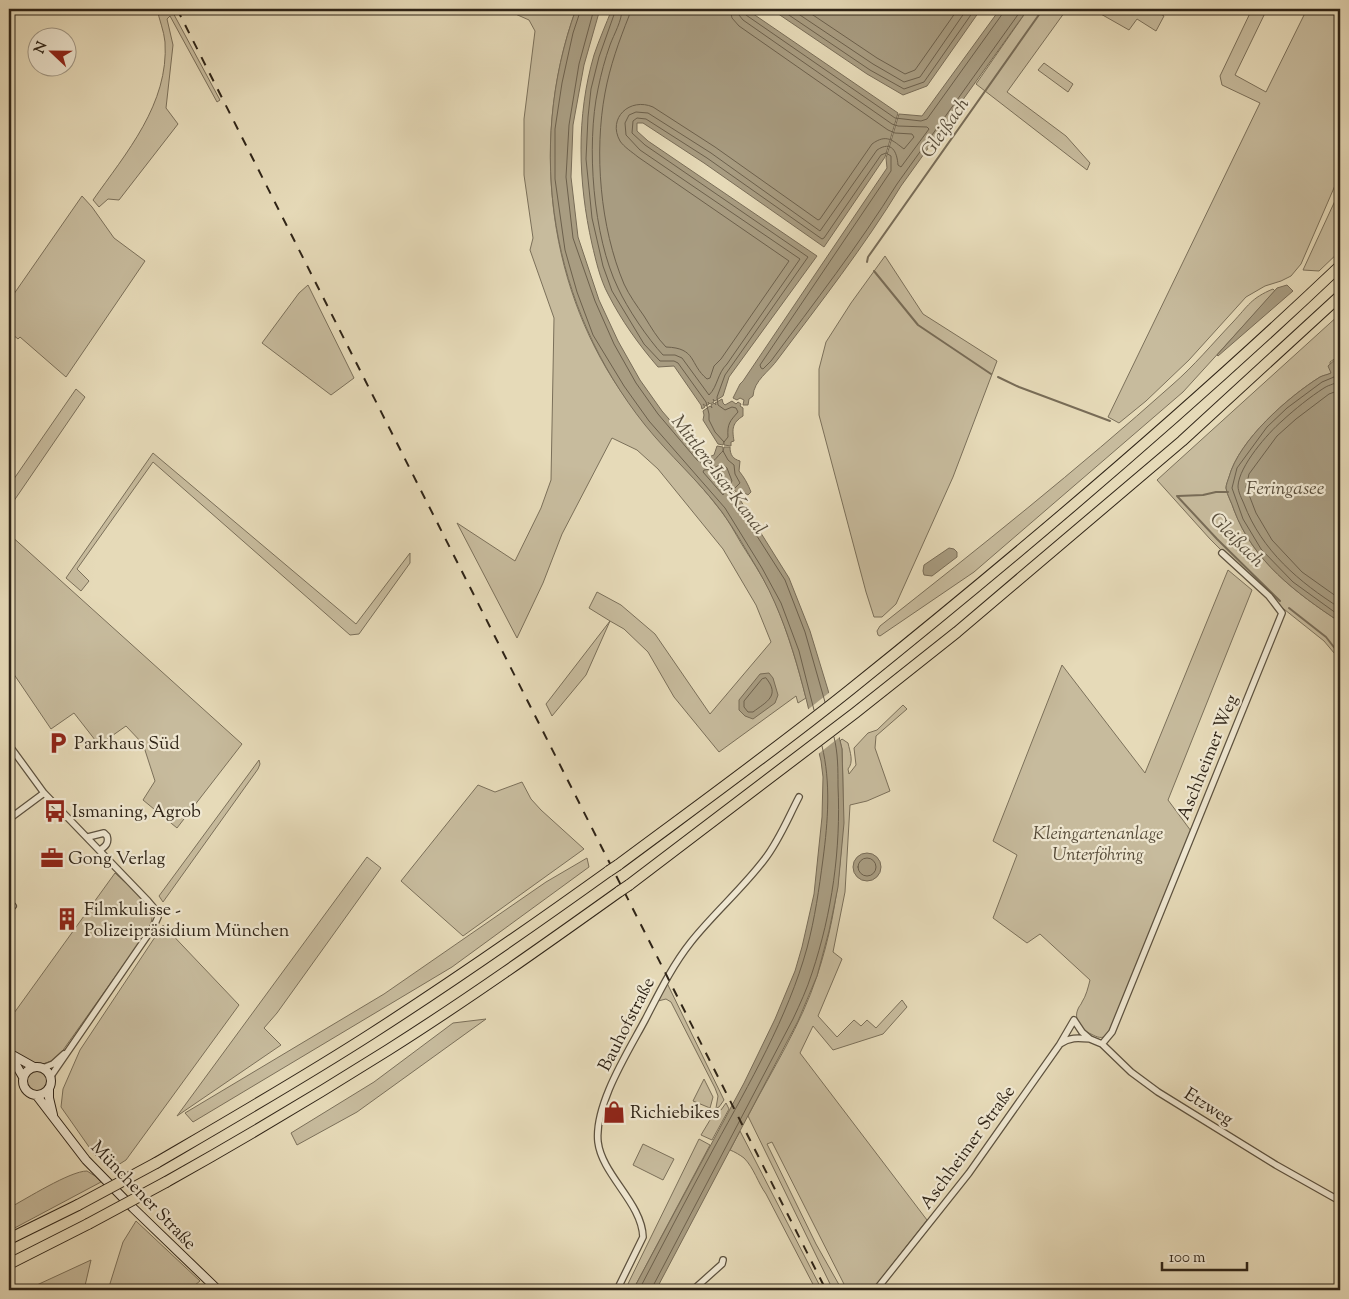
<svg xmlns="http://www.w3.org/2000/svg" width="1349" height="1299" font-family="'Sorts Mill Goudy',serif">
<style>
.green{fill:#c7bb9d;stroke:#7b705a}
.water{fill:#a89c81;stroke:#786c57}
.pier{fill:#e6dab8}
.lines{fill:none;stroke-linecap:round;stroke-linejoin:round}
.shore{stroke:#6c604c;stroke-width:1}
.stream{stroke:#786c57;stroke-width:2}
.street-casing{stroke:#5d523f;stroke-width:8}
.secondary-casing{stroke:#2f2417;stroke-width:10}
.highway-casing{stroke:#2f2417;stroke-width:12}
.street{stroke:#efe7d1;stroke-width:5.5}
.secondary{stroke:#efe7d1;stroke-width:8}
.highway{stroke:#e6dab8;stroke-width:10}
.rail{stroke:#2f2417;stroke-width:2;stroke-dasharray:9 9;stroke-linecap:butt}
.highway-bridge-casing{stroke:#2f2417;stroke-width:12;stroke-linecap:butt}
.highway-bridge{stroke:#e6dab8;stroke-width:10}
.labels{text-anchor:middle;stroke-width:4.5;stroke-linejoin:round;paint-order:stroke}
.poi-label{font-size:18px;fill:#2f2417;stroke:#efe7d1;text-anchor:start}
.street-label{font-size:18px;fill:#2f2417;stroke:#efe7d1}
.park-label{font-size:18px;font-style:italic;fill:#554a38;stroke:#efe7d1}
.water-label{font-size:19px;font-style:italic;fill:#594e3c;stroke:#efe7d1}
</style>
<rect width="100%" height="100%" fill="#e6dab8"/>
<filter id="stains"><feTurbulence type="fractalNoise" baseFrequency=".004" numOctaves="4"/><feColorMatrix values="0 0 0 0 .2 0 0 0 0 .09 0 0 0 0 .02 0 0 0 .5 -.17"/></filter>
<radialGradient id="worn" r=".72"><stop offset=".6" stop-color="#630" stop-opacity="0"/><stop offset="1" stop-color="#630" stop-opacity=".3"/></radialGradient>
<path class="green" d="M157 9H171L220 100 217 102 170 16 167 19 173 45 166 108 178 124 119 200 108 199 99 207 93 200C126 153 169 104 165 42 164 31 159 19 157 9Z
M504 9H576C531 133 545 280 620 390 650 434 689 469 721 511 729 521 735 533 741 543 754 564 768 584 777 607 789 636 798 667 806 698L798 703 796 696 719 752 674 697 648 652 624 629 610 621 586 675 552 716 546 704 610 621 589 608 597 592 621 605 655 634 710 714 771 642 756 605 723 549 658 469 637 450 612 438 562 534 543 583 517 638 457 523 515 561 541 508 551 480 554 318 530 250 533 238 524 175V119L535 31 529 20Z
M1028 9H1067L1007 92 1066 136 1090 163 1087 170 976 84Z
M1092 9H1152L1164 16 1156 31 1137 19 1129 30Z
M1252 9H1267L1235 75 1266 92 1307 9H1340V174L1301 264 1291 276 1281 281 1265 286 1246 297 1189 360 1146 401 1119 423 1108 417 1260 103 1222 85 1220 76Z
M1044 63 1073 84 1068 92 1038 70Z
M1340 190V251L1319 271 1303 270Z
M82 196 92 207 114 238 145 261 66 377 20 337 18 339 12 334 9 338V301Z
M885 256 923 314 997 361 953 477 896 604 882 617H874L866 592 819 415V369L826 342 851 303Z
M308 285 354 378 331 395 262 343 299 293Z
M1273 289 1275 291 1183 392 974 572 880 636 878 635 877 631 880 626C979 548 1078 469 1172 385 1194 366 1213 343 1233 322 1248 306 1251 298 1273 289Z
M1340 314V355L1330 362 1331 373C1327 375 1324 375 1320 377 1288 397 1239 440 1229 477 1228 480 1226 485 1226 488 1227 495 1232 503 1234 510 1253 561 1296 593 1340 622V660L1324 641 1265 594 1210 539 1157 480Z
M76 389 85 397 9 508V486Z
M153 453 356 624 410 553V563L359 634 350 635 153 462 77 569 89 581 81 591 66 578Z
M9 534 242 744 177 828 143 800 155 781 143 744 126 726 99 745 74 713 51 729 9 667Z
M1228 570 1252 590 1168 800 1191 831 1109 1034C1102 1040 1097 1037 1091 1034 1082 1030 1073 1020 1078 1009 1079 1006 1081 1005 1082 1002 1086 996 1088 988 1090 980L1040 934 1027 943 993 918 1017 855 993 841 1062 665 1145 773Z
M903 705 907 709 876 736 875 748 890 791 867 801 850 805 845 892 833 952 842 959 818 1016 837 1037 854 1020 861 1026 867 1020 876 1028 902 1000 907 1007 883 1034 833 1050 813 1026 800 1053 927 1220 872 1290H847L772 1142 767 1144 816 1244 842 1290H833L748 1116C772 1070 801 1025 817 976 842 901 845 827 842 749L840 741 842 739 848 743C850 752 854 762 848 769L849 774 856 765 854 748 868 733 877 730Z
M259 760 260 764 258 769 163 902 159 896Z
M522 782 531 799 541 810 584 849 463 936 401 881 478 785 495 792Z
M367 857 381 868 277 1013 264 1028 281 1045 177 1116Z
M587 858 589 867 452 967 193 1122 185 1113 384 994 546 882Z
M115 873C124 882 151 903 152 914 153 922 148 930 144 936L61 1053C42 1073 27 1062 9 1049V1020Z
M163 925 239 1005 126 1160 110 1170 94 1154 61 1107 63 1089 80 1050Z
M667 983 724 1100 719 1107 716 1108 718 1096 715 1088 671 1002 666 999 658 1001Z
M486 1019 357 1112 297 1145 291 1133 374 1082 453 1023Z
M26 1081a11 11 0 1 1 22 0a11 11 0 1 1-22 0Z
M704 1079 713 1097 710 1108 693 1101Z
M726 1103 729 1109 712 1140 701 1135 713 1115 721 1110Z
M740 1131 822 1290H816L766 1194C758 1183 754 1168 744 1158 740 1155 735 1152 730 1150Z
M699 1139 710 1145 633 1290H625Z
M643 1144 674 1159 663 1180 633 1165Z
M87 1171 95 1176 101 1182 9 1231V1208C26 1199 70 1171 87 1171Z
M136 1221 200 1281 189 1290H108L123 1242Z
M91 1260 84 1290H26Z"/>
<path class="water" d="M576 9H600L584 65 573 125 571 177 578 237 599 300 618 341 640 380 662 411 701 456 705 459 710 466 739 498 789 578 810 631 828 690 842 749 844 823 838 887 829 931 817 976 798 1021 656 1290H633L744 1083 775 1019 795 971 802 947 814 894 822 817 823 777 821 761C805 695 792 627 757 568 746 550 735 530 722 512 699 481 669 455 645 425 551 307 525 150 576 9Z
M612 9H746L898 113 885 157 824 247 704 163 643 123H637V131L648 141 817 256 729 377 723 396 715 401 713 399 714 402 710 404 708 402 709 404 706 406 703 404 705 407 702 409 701 405 674 366 658 367C639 345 621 320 608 294 600 279 596 261 592 244 578 182 576 116 594 55 599 40 606 24 612 9Z
M771 9H981L927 86 903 95 867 74Z
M1000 9H1028L901 186C864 247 820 303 778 359 769 372 754 380 753 396L749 399 748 405H743L744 400 740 398 737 400 733 398 740 384 743 381 887 168 886 158 899 114 922 116Z
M1287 285 1293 291 1218 356 1217 355 1277 288Z
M1340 355V622C1296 593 1253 561 1234 510 1232 503 1227 495 1226 488 1226 485 1228 480 1229 477 1239 440 1288 397 1320 377 1324 375 1327 375 1331 373L1328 366Z
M722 399 723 403 725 405 732 401 736 404 738 402 741 404 740 406 743 408V416C732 423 732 429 734 441L731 442V446L724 445V441L723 445 718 444 703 420 704 415 703 411 710 406 712 408 711 405 714 403 716 405 715 403Z
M717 446 723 447V452L724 447H730C730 455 733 459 740 461L739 471C744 477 748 484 751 492L748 495 740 490 737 493 706 458 714 455Z
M949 548 954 549 957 552V557L932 576 924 575 923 571 924 565Z
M769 673 773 678 778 695 775 703 753 719 745 716 739 710V700L760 674Z
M853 867a14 14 0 1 1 28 0a14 14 0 1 1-28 0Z"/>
<path class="pier" d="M830 692 841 736 817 755 806 711Z"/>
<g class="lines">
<path class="shore" d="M581 9 573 33 562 83 555 129V179L565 250 577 292 593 335 624 386 649 421 725 508 762 568 781 603 799 651 814 710
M594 9 579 64 569 125 566 177 573 238 595 301 614 344 636 383 658 414 697 460C712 469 714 459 723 451L728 460 734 465 735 474 740 483 732 491V497L785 580 805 632 825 702
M616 9 599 57 591 89 588 117 586 159 592 218 603 266 612 291 644 344 660 361H674L678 363 706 402 709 414V420L715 432 724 442 728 437C727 424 730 421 738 412L736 408 732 407 725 410 718 405 717 397 725 375 808 257 645 145 632 133 633 121 637 118 646 119 707 158 822 239 824 238 881 155 886 153 891 156V171L760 365 761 368 763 369 771 361C814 303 859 245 897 184L1022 9
M622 9C622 21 614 34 610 45 605 59 601 74 598 89 586 145 593 237 618 288 627 308 648 339 663 355H675L682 358 709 395C718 386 717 374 727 364L800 259 640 150 626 135 625 123 629 115 636 112 648 113 711 153 820 231 877 150C892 140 897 152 898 165L901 167 929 129 927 127 898 126 892 124 743 20 739 15 738 9
M630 9 629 16C619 41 610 66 605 93 594 152 600 227 624 284 629 295 637 306 644 316 651 327 657 338 666 347 697 348 689 364 707 379L710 378 714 366 721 359 789 261 638 157C632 152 624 147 620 141 607 118 630 97 653 107L715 147 818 220 820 219 872 144C887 133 893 141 904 149L914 137 912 134 895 133 888 130 739 26 732 18 730 9
M744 9 746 15 895 118 921 121 927 119 1003 13 1004 9
M780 9 870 70 904 89 924 82 975 9
M791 9 873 64 904 82 920 77 967 9
M804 9 877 58 905 74 915 70 958 9
M1340 361 1335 366 1336 373 1334 377 1322 382 1287 408 1267 427 1237 468 1232 488 1243 519 1261 549 1293 582 1340 616
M1340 379C1335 385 1330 384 1324 388 1310 397 1295 409 1282 421 1268 433 1239 466 1238 486 1238 492 1242 499 1244 504 1262 551 1299 582 1340 608
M1340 390 1329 394 1296 419 1277 436 1249 474 1246 487 1256 513 1272 540 1302 572 1340 599
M722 464 727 468 732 481 723 495 703 472 704 470 712 469Z
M766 678C781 696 766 702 753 712H748L744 707V701L762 679Z
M858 867a9 9 0 1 1 18 0a9 9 0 1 1-18 0Z
M639 1290C664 1242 689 1194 715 1146 749 1084 788 1017 807 948 815 918 819 889 823 859 828 821 831 783 822 746
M652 1290 653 1286 793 1019C800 1004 807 989 812 973 832 913 841 849 838 786 838 769 838 753 834 737"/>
<path class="stream" d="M867 262 868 257 1043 9
M874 271 918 325 991 374
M998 377 1019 387 1110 421
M1177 496 1217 539 1280 601
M1178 496 1203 495 1216 492H1228
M1289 608 1326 637 1340 655"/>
<defs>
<path id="street" d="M9 745 44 793 148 901 154 908 158 917 154 926 51 1076
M9 819 44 793
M88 837 104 833 107 836C109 843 106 846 100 850
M9 902 13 906 9 910
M1060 1044 1074 1020 1082 1032 1090 1039 1102 1044 1131 1072 1158 1092 1276 1165 1340 1201
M1102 1044 1112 1032 1282 613 1269 596 1222 553
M43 1068 53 1064 64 1054
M617 1290 643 1237C642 1203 602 1175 598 1142 594 1105 628 1052 645 1020 659 993 672 966 691 942 714 913 742 889 764 860 779 841 788 818 799 797
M693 1290 722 1264 723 1260
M876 1290 969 1173 1060 1044C1070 1037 1078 1038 1090 1039"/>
<path id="secondary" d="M9 1053 34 1067
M9 1058 15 1063 23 1077
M23 1081a14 14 0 1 1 28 0a14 14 0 1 1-28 0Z
M49 1089V1098L53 1115
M37 1096 86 1160 133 1208 218 1290"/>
<path id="highway" d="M618 865C696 807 775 750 851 689 1019 554 1184 414 1340 266
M629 885 855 713 957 632 1182 441 1340 296
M156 1163C228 1121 301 1079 371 1034 452 982 531 927 609 871
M166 1182C241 1140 315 1096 388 1050 467 1000 543 946 620 891
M9 1239 78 1205
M9 1264 88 1224"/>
</defs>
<use href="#street" class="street-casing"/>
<use href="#secondary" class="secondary-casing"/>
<use href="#highway" class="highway-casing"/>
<use href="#street" class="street"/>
<use href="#secondary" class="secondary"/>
<use href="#highway" class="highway"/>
<path class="rail" d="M177 9 826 1290"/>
<defs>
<path id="highway-bridge" d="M609 871 618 865
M620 891 629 885
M78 1205 156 1163
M88 1224 166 1182"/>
</defs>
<use href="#highway-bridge" class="highway-bridge-casing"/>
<use href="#highway-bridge" class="highway-bridge"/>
</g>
<defs>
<symbol id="parking-bare" viewBox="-9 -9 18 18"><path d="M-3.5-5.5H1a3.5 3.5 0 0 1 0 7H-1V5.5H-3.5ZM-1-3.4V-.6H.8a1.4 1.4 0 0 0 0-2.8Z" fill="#8f2418" stroke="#efe7d1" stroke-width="2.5" paint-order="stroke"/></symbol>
<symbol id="bus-bare" viewBox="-9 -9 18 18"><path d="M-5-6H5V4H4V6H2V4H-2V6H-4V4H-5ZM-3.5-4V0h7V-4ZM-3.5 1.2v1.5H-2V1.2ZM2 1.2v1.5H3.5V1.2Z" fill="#8f2418" stroke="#efe7d1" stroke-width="2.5" paint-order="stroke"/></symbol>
<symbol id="office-bare" viewBox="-9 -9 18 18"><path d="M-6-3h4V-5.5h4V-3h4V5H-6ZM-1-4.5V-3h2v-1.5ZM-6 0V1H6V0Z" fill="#8f2418" stroke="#efe7d1" stroke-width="2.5" paint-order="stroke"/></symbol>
<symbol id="building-bare" viewBox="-9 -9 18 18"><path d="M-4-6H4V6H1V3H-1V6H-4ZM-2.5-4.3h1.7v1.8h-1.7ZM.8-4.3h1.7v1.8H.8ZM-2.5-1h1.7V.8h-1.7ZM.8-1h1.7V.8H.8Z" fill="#8f2418" stroke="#efe7d1" stroke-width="2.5" paint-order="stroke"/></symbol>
<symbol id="shop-bare" viewBox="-9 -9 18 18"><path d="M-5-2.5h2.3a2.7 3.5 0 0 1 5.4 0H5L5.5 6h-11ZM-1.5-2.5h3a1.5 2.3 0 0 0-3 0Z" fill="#8f2418" stroke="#efe7d1" stroke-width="2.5" paint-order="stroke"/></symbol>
</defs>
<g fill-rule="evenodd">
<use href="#parking-bare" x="42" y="727" width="32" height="32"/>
<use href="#bus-bare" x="39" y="795" width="32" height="32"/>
<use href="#office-bare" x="36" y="842" width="32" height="32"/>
<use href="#building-bare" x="51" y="903" width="32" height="32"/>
<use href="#shop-bare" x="598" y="1096" width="32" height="32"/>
</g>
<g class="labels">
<g class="poi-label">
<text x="74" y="749">Parkhaus Süd</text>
<text x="72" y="817">Ismaning, Agrob</text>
<text x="68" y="864">Gong Verlag</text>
<text x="84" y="915">Filmkulisse -<tspan x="84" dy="21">Polizeipräsidium München</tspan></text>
<text x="630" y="1118">Richiebikes</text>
</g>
<g class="street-label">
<text transform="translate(1207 757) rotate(-68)" y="6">Aschheimer Weg</text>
<text transform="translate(626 1024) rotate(-63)" y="6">Bauhofstraße</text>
<text transform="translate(1209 1106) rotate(32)" y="6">Etzweg</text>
<text transform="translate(967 1147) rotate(-54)" y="6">Aschheimer Straße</text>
<text transform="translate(144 1195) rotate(46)" y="6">Münchener Straße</text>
</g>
<g class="park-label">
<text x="1098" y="839">Kleingartenanlage<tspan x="1098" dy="21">Unterföhring</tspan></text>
</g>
<g class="water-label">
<text transform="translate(944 127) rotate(-55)" y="7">Gleißach</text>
<text transform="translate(720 474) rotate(53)" y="7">Mittlere-Isar-Kanal</text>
<text x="1285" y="494">Feringasee</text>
<text transform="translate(1238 539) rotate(45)" y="7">Gleißach</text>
</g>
</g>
<rect width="1349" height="1299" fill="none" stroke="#e6dab8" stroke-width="30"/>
<rect x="10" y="10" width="1329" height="1279" fill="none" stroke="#2f2417" stroke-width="2.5"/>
<rect x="15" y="15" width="1319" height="1269" fill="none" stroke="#2f2417"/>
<g transform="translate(52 52) rotate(292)"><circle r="24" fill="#efe7d1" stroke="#a29987"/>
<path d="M0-4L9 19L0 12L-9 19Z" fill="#8f2418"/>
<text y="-8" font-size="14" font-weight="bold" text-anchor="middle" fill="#2f2417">N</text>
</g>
<path d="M1162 1262v8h85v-8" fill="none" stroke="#2f2417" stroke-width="2.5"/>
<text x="1169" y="1262" font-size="15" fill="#2f2417" stroke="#efe7d1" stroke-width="4" paint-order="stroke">100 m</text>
<rect width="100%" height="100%" filter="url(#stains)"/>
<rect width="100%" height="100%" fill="url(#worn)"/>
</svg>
